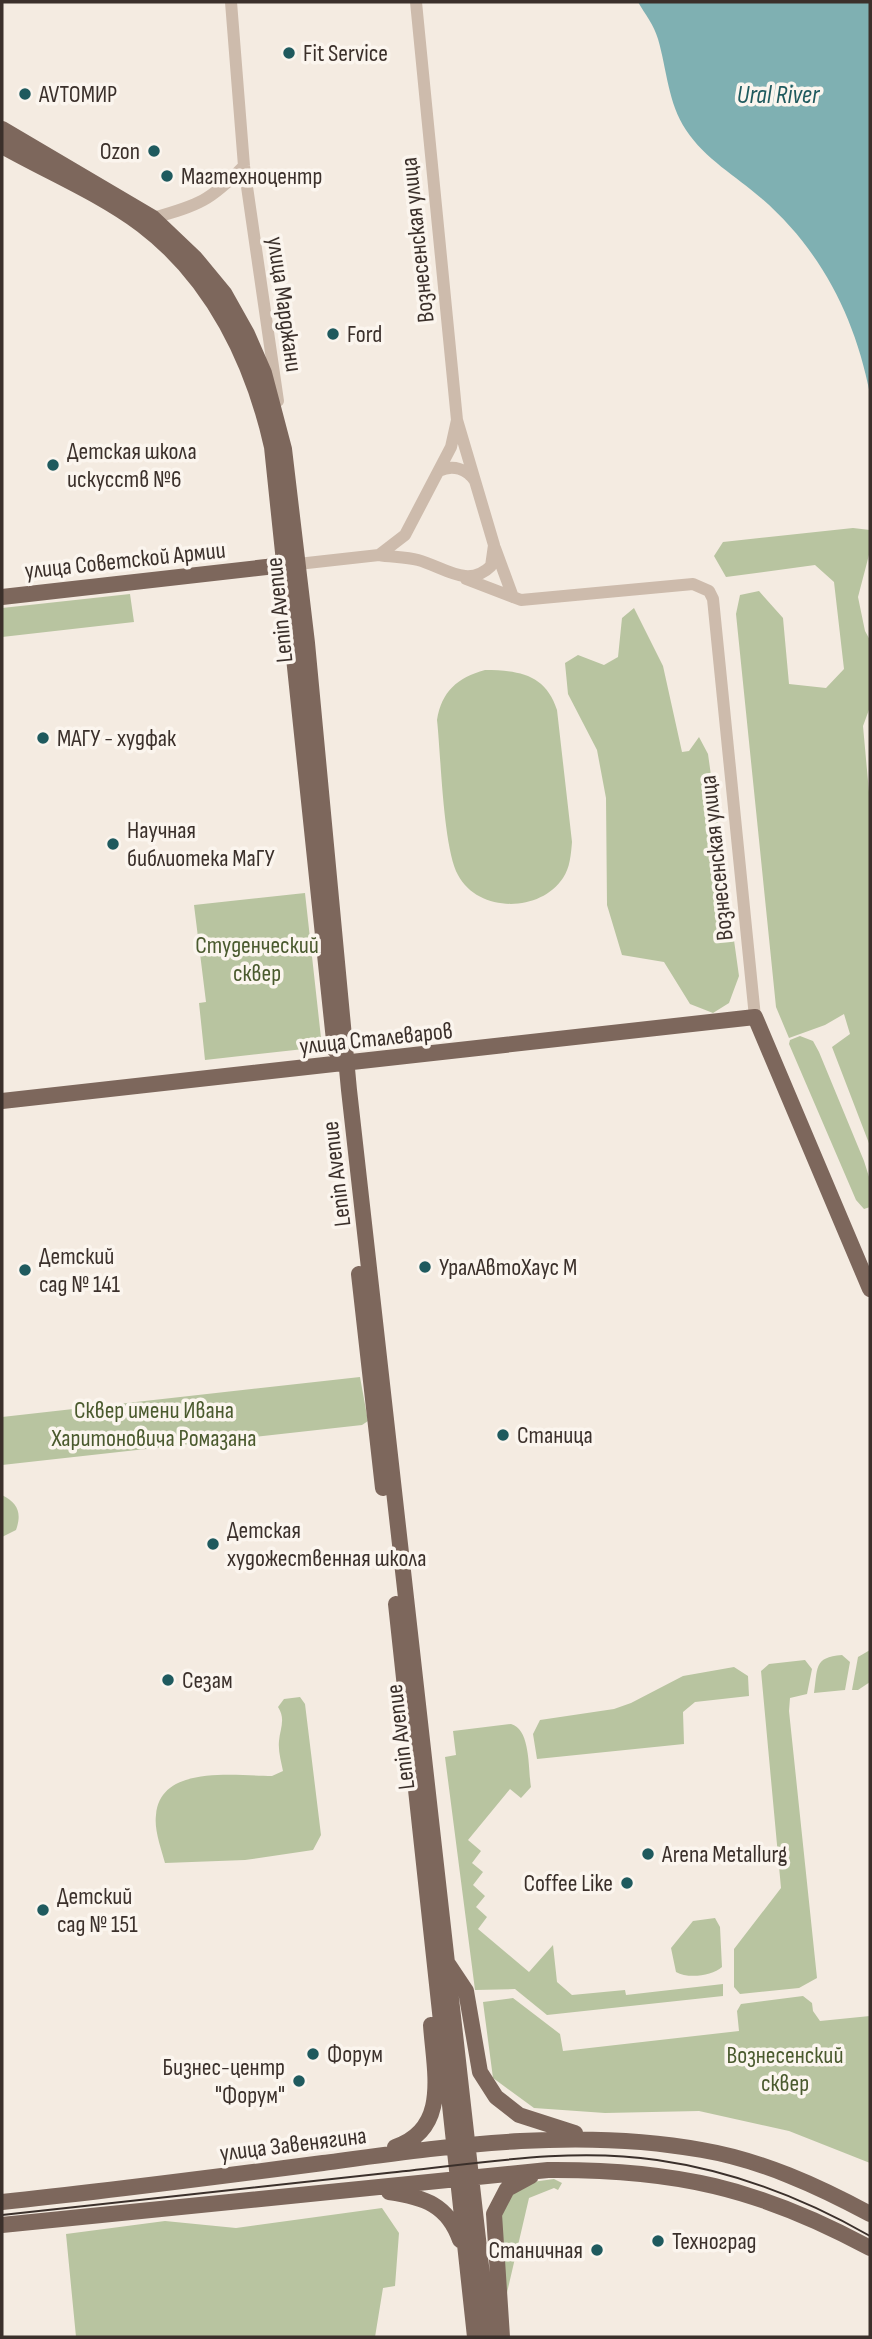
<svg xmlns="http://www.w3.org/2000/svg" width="872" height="2339" font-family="'Sofia Sans Condensed',sans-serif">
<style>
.green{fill:#b8c4a0}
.water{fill:#7fb0b2}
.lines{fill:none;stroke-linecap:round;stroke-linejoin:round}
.minor{stroke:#cdbbac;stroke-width:12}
.major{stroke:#7d675c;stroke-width:16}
.tram{stroke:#3b302b;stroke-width:2}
.poi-dot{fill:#1f5a5e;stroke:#fbf5ee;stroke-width:2.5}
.labels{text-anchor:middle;stroke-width:7;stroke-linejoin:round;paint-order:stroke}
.poi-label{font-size:24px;fill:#3b302b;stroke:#fbf5ee;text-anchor:start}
.street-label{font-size:24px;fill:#3b302b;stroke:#fbf5ee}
.park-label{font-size:24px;fill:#4a5a2e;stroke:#fbf5ee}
.water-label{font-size:26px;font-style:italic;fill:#1f5a5e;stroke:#fbf5ee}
</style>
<rect width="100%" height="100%" fill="#f4ebe1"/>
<path class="green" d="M853 528 870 530V551L858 597 865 631 870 640V707L863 726 870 803V1146L832 1047 850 1034 844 1014 825 1025 789 1038 776 1007 736 614 740 595 759 591 783 618 789 684 826 688 844 669 834 582 815 565 726 577 714 556 723 542Z
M130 594 134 622 2 637V608Z
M634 608 663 666 682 752 689 751 699 737 708 754 739 976 729 1003 713 1013 690 1004 664 962 622 955 607 905 606 798 597 750 568 694 565 663 578 655 604 665 618 657 622 618Z
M485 670C520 670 546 675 557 710L572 842C571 854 570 868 563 878 540 913 478 913 458 875 443 848 441 756 437 720 442 691 457 678 485 670Z
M305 893 322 1047 205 1060 199 1003 206 1002 194 905Z
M800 1036 813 1041 819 1052 864 1161 870 1180V1207L864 1209 856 1200 789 1044 790 1040Z
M360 1377 368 1421 362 1425 2 1465V1417Z
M2 1495C18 1503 22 1513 16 1530L2 1537Z
M870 1650V1682L858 1690H852L858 1657Z
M842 1655 850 1662 845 1690 814 1693C818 1669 813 1657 842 1655Z
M805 1660 812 1669 807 1694 790 1698 789 1711 817 1978 799 1988 740 1994 734 1987V1949L781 1888 761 1671 769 1664Z
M734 1667 748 1676 749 1696 695 1702 683 1712 684 1744 537 1759 533 1734 540 1720 614 1709 631 1703 683 1676Z
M300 1697 305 1704 321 1835 313 1850 245 1860 165 1863C161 1848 154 1830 156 1815 160 1764 236 1776 272 1776L283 1771C281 1761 278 1751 279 1741 280 1729 286 1719 278 1707L284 1699Z
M511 1724C531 1729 528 1770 531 1787L521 1798 510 1789 468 1840 481 1851 472 1863 483 1872 473 1885 485 1896 476 1907 487 1917 478 1929 529 1972 553 1945 557 1982 572 1995 625 1990 626 1995 723 1984V1996L547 2015 515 1989 475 1990 445 1757 456 1755 453 1731Z
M715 1918 720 1927 722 1967C712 1976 688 1979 676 1972L671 1948 693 1921Z
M803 1996 812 2003 813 2011 820 2021 870 2016V2163L789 2131 699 2111 605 2113 534 2108 493 2078 483 2002 513 1998 560 2034 563 2051 739 2031 737 2011 741 2004Z
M554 2179 562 2183 558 2190 554 2188 529 2198 506 2297 498 2219 503 2200 532 2182Z
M382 2208 399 2233 395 2286 383 2288 375 2337H76L66 2234 165 2221 236 2228Z"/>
<path class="water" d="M638 2H870V394C855 317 821 250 761 198 736 176 705 159 686 130 668 103 667 70 658 39 654 25 645 14 638 2Z"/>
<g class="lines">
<path class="minor" d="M231 2 244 166 278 401
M416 2 457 420 451 447 405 535 379 555C391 557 406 557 418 560 444 567 468 589 491 566L494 545 457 420
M153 218C199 205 210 201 244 166
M439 471C453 464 467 469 475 481
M495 548 513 597
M289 565 379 555
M466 579 521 600 693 584 709 591 713 599 755 1017"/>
<path class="major" d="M2 129 153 218 195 258 224 293 247 334 264 373 284 449 307 643 349 1090 489 2337
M2 146C48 172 99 193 142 225 213 279 253 362 272 447L335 1050
M2 597 284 565
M2 1101 755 1017 870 1289
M359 1274 383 1488
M396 1604 475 2337
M448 1964 466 1991 480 2072 496 2097 519 2115 575 2133
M395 2147C450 2129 434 2071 431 2025
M389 2192C424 2197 448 2205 460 2240
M2 2202C109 2191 216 2177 323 2163 449 2146 576 2127 702 2150 761 2160 818 2186 870 2214
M2 2225 548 2170C674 2169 759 2188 870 2248
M502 2337 494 2214 507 2189 531 2176"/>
<path class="tram" d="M2 2215C130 2201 259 2187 387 2173 475 2164 568 2147 657 2160 733 2171 804 2198 870 2236"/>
</g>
<g class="poi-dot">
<circle cx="289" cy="53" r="7"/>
<circle cx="25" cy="94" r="7"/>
<circle cx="154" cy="151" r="7"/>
<circle cx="167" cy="176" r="7"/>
<circle cx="333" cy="334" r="7"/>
<circle cx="53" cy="465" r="7"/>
<circle cx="43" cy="738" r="7"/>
<circle cx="113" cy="844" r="7"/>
<circle cx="425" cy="1267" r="7"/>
<circle cx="25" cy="1270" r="7"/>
<circle cx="503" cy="1435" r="7"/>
<circle cx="213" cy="1544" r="7"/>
<circle cx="168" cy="1680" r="7"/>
<circle cx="648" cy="1854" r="7"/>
<circle cx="627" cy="1883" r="7"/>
<circle cx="43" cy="1910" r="7"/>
<circle cx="313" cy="2054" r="7"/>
<circle cx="299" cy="2081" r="7"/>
<circle cx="658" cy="2241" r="7"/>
<circle cx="597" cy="2250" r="7"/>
</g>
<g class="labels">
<g class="poi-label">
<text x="303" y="61">Fit Service</text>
<text x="39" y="102">AVTOМИР</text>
<text x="140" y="159" text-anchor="end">Ozon</text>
<text x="181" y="184">Магтехноцентр</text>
<text x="347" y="342">Ford</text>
<text x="67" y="459">Детская школа<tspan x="67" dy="28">искусств №6</tspan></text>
<text x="57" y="746">МАГУ - худфак</text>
<text x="127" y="838">Научная<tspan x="127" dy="28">библиотека МаГУ</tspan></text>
<text x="39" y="1264">Детский<tspan x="39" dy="28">сад № 141</tspan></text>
<text x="439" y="1275">УралАвтоХаус М</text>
<text x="517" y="1443">Станица</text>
<text x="227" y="1538">Детская<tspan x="227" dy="28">художественная школа</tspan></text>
<text x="182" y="1688">Сезам</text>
<text x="662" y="1862">Arena Metallurg</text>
<text x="613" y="1891" text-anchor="end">Coffee Like</text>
<text x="57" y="1904">Детский<tspan x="57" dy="28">сад № 151</tspan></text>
<text x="327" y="2062">Форум</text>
<text x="285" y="2075" text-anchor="end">Бизнес-центр<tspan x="285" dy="28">"Форум"</tspan></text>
<text x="672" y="2249">Техноград</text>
<text x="583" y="2258" text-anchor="end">Станичная</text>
</g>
<g class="street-label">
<text transform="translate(417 240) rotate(-96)" y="8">Вознесенская улица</text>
<text transform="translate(285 304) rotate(82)" y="8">улица Марджани</text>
<text transform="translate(125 560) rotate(-6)" y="8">улица Советской Армии</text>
<text transform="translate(279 610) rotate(-96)" y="8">Lenin Avenue</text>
<text transform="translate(716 858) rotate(-96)" y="8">Вознесенская улица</text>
<text transform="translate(376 1038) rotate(-6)" y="8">улица Сталеваров</text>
<text transform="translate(336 1174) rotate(-97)" y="8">Lenin Avenue</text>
<text transform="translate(400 1737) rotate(-97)" y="8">Lenin Avenue</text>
<text transform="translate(293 2144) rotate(-7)" y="8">улица Завенягина</text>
</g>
<g class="park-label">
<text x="257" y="953">Студенческий<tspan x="257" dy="28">сквер</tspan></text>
<text x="154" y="1418">Сквер имени Ивана<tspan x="154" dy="28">Харитоновича Ромазана</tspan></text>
<text x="785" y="2063">Вознесенский<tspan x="785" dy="28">cквер</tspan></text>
</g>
<g class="water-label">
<text x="778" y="103">Ural River</text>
</g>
</g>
<rect width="872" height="2339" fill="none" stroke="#3b302b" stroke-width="7"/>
</svg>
